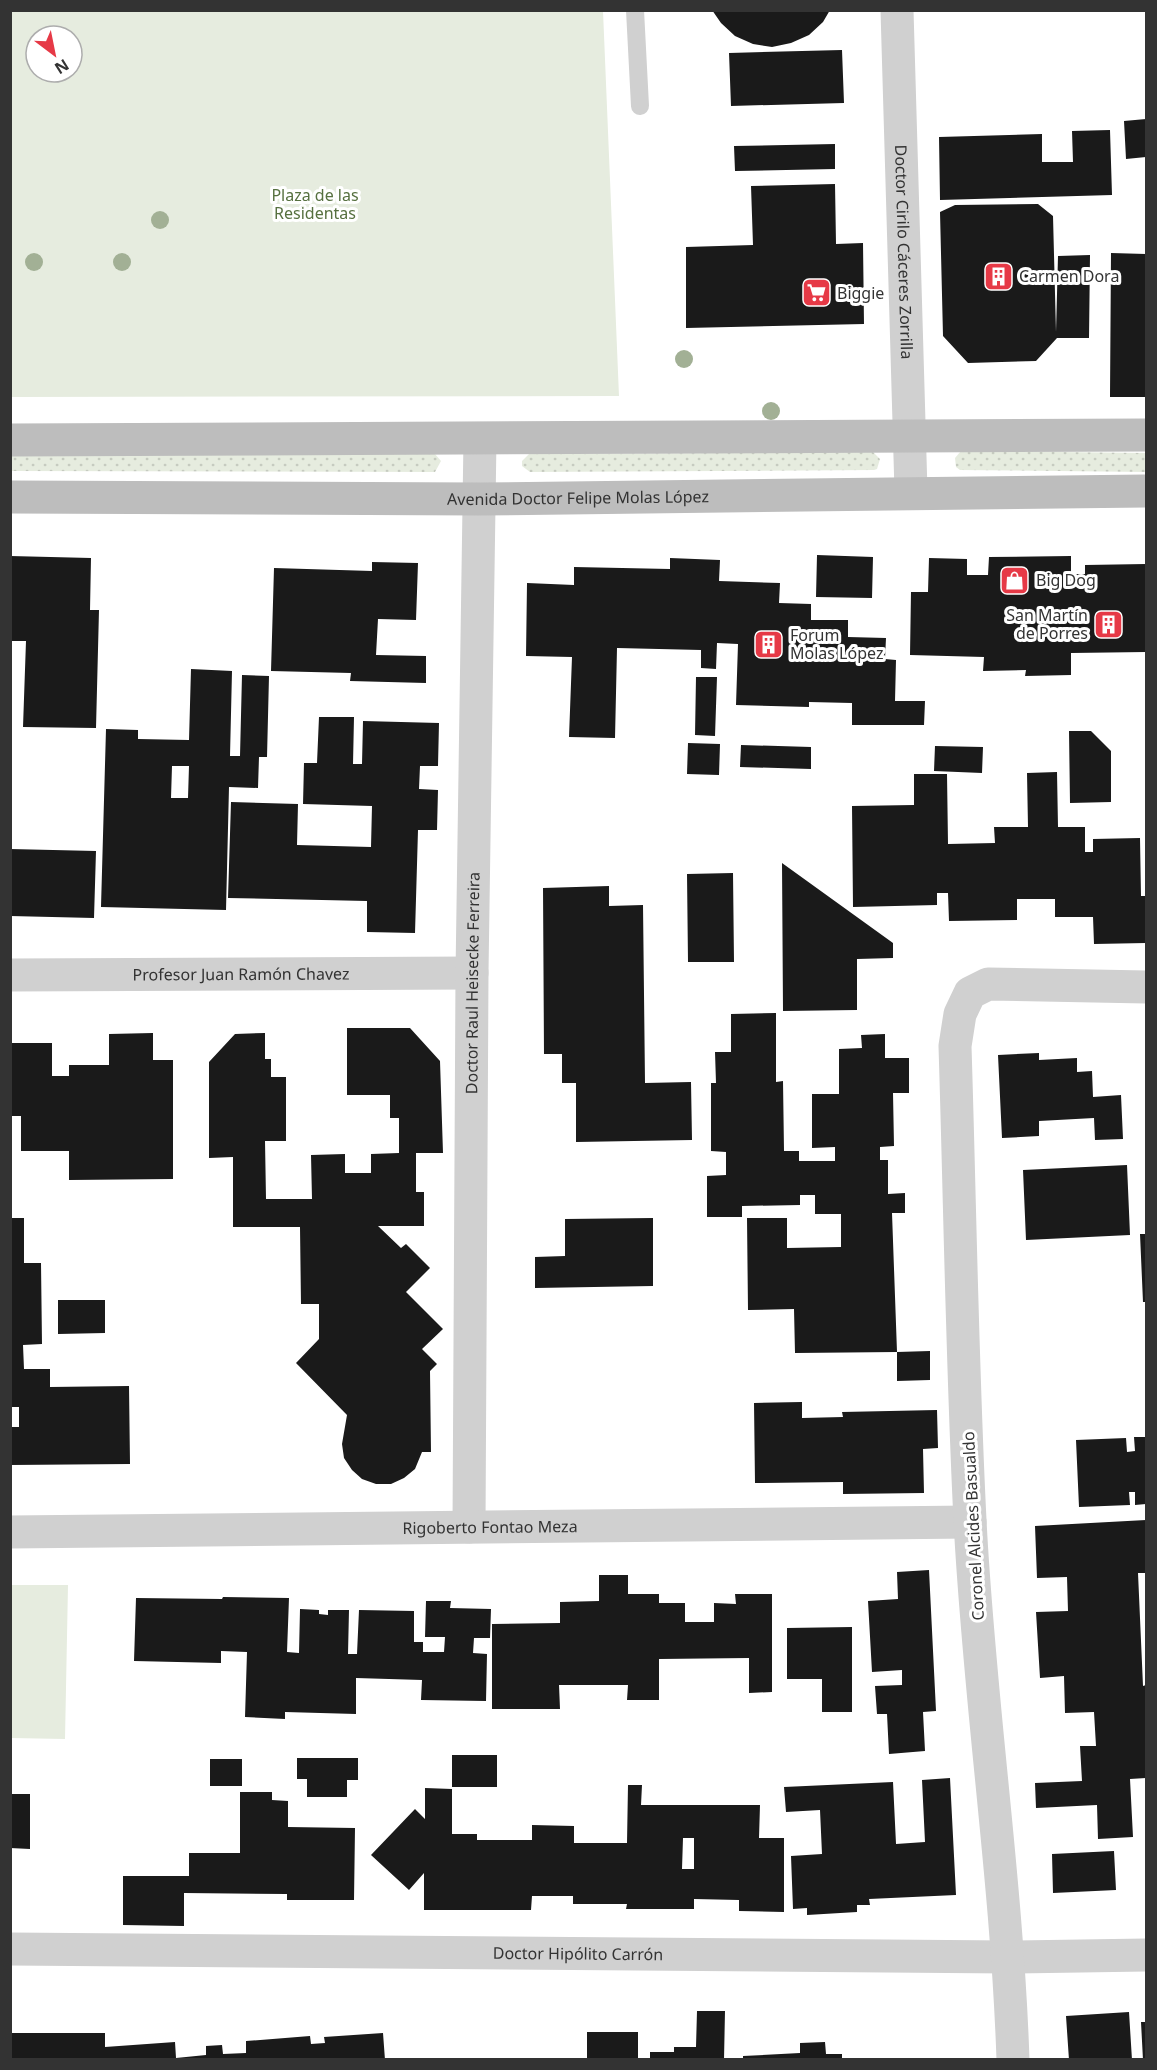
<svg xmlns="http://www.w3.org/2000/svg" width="1157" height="2070" font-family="'Noto Sans',sans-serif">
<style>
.grass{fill:url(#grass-dots)}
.park{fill:#e6ecdf;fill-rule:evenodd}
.building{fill:#1a1a1a;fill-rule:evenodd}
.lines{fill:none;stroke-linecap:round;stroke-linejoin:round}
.service{stroke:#d0d0d0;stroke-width:18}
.minor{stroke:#d0d0d0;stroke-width:33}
.secondary{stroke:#bdbdbd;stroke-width:33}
.tree{fill:#a2b095}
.labels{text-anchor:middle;stroke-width:6;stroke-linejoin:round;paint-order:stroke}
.park-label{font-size:16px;fill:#56703f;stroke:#fff}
.street-label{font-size:16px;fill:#333;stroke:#fff}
.poi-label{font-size:16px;fill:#333;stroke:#fff;text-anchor:start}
</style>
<defs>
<pattern id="grass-dots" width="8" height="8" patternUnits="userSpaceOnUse" patternTransform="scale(1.5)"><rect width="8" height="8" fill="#e6ecdf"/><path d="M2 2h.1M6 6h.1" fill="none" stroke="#c6cbc0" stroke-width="1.8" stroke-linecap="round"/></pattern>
</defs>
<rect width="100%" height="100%" fill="#fff"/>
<path class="grass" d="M961 451 1146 453V472L960 470 956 467 955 458Z
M873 452 880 459 877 469 874 470 530 472 522 466V461L529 454Z
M11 453 435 454 441 461 435 472 11 471Z"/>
<path class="park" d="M10 11H603L619 396 11 397ZM36 36H72V72H36Z
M11 1585H68L65 1739 11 1738Z"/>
<path class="building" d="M712 10H830L823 22 809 35 791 43 772 47 753 44 735 36 721 23Z
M842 50 844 103 731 106 729 53Z
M1146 119V157L1126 159 1124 121Z
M1110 130 1112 195 940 200 939 137 1042 134V162H1073L1072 131Z
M835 144V169L735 171 734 146Z
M835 184 836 244 863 243 864 324 686 328V247L753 245 751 186Z
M1038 204 1053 216 1056 332 1058 256 1090 255 1089 338H1057L1036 361 968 363 943 336 940 212 955 205Z
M1111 253 1146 254V397H1110Z
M817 555 873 557 872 598 816 597Z
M10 556 91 558 90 610H99L96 728 23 727 26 641H10Z
M1071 556V574H1085V565L1146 564V652L1071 653V675L1025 676 1026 670 983 671 984 657 910 655 911 592H928L929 558 967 559V575H988L989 557Z
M670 558 720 560 719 581 780 583 779 603 811 604V620H848V637L886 638 885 659 896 660 895 701H925L924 725H852V703L809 702V707L736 705 738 644 717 643 716 669 701 668V650L617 648 615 738 569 737 572 657 526 656 527 583 574 585V567L670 569Z
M372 562 418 563 416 620 378 619 376 655 426 656V683L350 681 351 673 271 671 274 568 372 571Z
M191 669 232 671 230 756H240L242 675 269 676 267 757H259L258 788 229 787 226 910 101 907 106 729 138 730V739L189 740ZM172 766H189L188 798H171Z
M696 677H717L715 736 695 735Z
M319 717H354L353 764H362L363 721 439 723 438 766H420L419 789 438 790 437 830H418L415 933 367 932V901L228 898 231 802 298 804 297 845 371 847 372 806 303 804 304 763H317Z
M1069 731H1091L1111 751V802L1070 803Z
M688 743 720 744 719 775 687 774Z
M741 745 811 747V769L740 767Z
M935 746 983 747 982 773 934 771Z
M1057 772 1058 827H1085V852H1093V839L1140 838 1141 896H1146V943L1094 944 1093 917H1055V899H1017V920L949 921 948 893H937V905L853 907 852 806 914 805V774H947L948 844 995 843 994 827H1028L1027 773Z
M10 849 96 851 94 918 10 916Z
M782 863 893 943V958L857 959V1010L783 1011Z
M733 873 734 962H688L687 874Z
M609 886V906L643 905 645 1083 691 1082 692 1140 576 1142V1083H562V1054H544L543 888Z
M776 1013V1082L783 1081 784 1151H799V1161H835V1147L812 1148V1094H839V1049L862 1048 861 1035 885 1034V1058H909V1093H893L894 1146 880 1147V1160H888V1194L905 1193V1213H892L897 1352 795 1353 794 1309 748 1310 747 1218H787V1248L841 1247V1214H815V1195H800V1205L742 1206V1217H707V1176L726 1175V1152L711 1151V1083H716L715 1052H731V1014Z
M347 1028H410L440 1061 443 1153H416V1192H424V1226H378L401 1248 406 1244 430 1268 406 1292 443 1329 422 1349 437 1364 430 1371 431 1452H422L415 1469 404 1478 391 1484H376L362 1479 352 1470 344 1458 342 1444 347 1415 296 1363 319 1339V1304H301L300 1227H233V1157L209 1158V1062L235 1034 265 1033V1059H271V1077H286V1141H265L266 1199H312L311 1155 345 1154V1173H371V1154L399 1153V1118H390V1095H347Z
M153 1033V1060H173V1179L69 1180V1151H21V1116H10V1043H52V1076H69V1065H109V1034Z
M1039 1053V1060L1077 1058V1072L1092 1071 1093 1097 1121 1095 1123 1139 1095 1140 1094 1118 1039 1121V1136L1002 1138 998 1055Z
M1127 1165 1130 1235 1026 1240 1023 1170Z
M10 1218H24V1263H41L42 1344 23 1345 24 1369H50V1387L129 1386 130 1464 10 1465V1427H19V1407H10Z
M653 1218V1286L535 1288V1257L565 1256V1219Z
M1140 1234H1146V1302H1143Z
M58 1300H105V1333L58 1334Z
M930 1351V1380L897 1381V1352Z
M802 1402V1418L843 1417 842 1412 937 1410 938 1448 923 1449 924 1493 843 1494V1482L755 1483 754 1403Z
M1134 1437H1146V1504L1135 1505V1492H1129L1130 1505 1079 1507 1076 1440 1126 1438 1127 1452 1135 1451Z
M1146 1520V1573H1138L1143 1686 1146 1685V1778L1130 1779 1133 1837 1098 1839 1097 1805 1036 1808 1035 1783 1082 1781 1080 1746H1096L1094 1712 1065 1713 1064 1676 1040 1678 1036 1612 1068 1611 1067 1577 1037 1578 1035 1526Z
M929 1570 936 1711 923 1712 925 1751 889 1754 887 1714H877L875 1686 902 1685V1670L872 1672 868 1601 898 1599 897 1572Z
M599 1575H628V1594H659V1603H685V1622H714V1603L736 1604 735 1594H772V1692L749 1693V1658L659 1659V1700H627L628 1685H559L560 1709H492V1624L560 1623V1602L599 1601Z
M223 1597 289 1598 287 1652 299 1653 300 1609 319 1610V1614L328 1615V1610H349L348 1654H357L359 1610 414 1611V1642H423V1652H444L445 1637H425L426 1601H451L450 1608 491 1609 490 1638H474L473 1653 487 1654 486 1701 421 1700 422 1680 356 1678V1714L285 1712V1719L245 1717 247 1652 221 1651V1663L134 1661 136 1598 222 1599Z
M852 1627V1712H822V1679H787V1628Z
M452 1755H497V1787H452Z
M297 1758H358V1780H347V1797H307V1779H297Z
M210 1759H242V1786H210Z
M950 1778 956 1895 869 1899 870 1905H857V1912L807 1915V1908L793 1909 791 1856 822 1854 820 1810 786 1812 784 1787 893 1782 896 1844 925 1842 922 1780Z
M628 1785H642L641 1805H760L759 1838H784V1912L739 1911V1900L694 1899V1909H626L627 1904H573V1896H532L531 1910H424V1873L409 1890 371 1855 415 1809 425 1819V1788L452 1789V1834H477V1840H532V1825L574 1826V1843H627ZM683 1838H694V1869H682Z
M240 1792H272V1800L288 1801V1827L355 1828 354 1900H287V1894L184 1893V1926L123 1925V1876H189V1853H240Z
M10 1794H30V1849L10 1848Z
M1114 1851 1116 1890 1053 1893 1052 1854Z
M697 2011H725L724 2060H650V2052H674V2047H696Z
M1129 2012 1132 2060H1069L1066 2016Z
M1141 2022H1146V2060H1143Z
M587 2032H638V2060H587Z
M10 2033H105V2047L175 2042 176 2058 206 2055V2046L222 2045 223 2054 246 2053V2041L310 2036 311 2044 325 2043 324 2037 383 2033 385 2060H10Z
M825 2042 826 2054H842V2060H743V2056L800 2053V2043Z"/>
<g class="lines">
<path class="service" d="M635 10 640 106"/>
<g class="minor">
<path id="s1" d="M897 10 911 491"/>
<path id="s2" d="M10 975 472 973"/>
<path id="s3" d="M469 1527 472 973 480 439"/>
<path id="s4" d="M10 1532 970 1522"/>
<path id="s5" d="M10 1949 1009 1957 1146 1955"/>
<path d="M1013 2060C1007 1879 979 1701 970 1520 962 1362 960 1204 955 1046L960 1014 970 993 988 984 1146 987"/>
</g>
<g class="secondary">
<path d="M10 440 1146 435"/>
<path id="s6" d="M10 497 480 499 1146 491"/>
</g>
</g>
<g class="tree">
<circle cx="160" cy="220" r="9"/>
<circle cx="34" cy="262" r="9"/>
<circle cx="122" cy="262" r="9"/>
<circle cx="684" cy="359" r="9"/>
<circle cx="771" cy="411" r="9"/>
</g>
<defs>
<symbol id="building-square" viewBox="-11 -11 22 22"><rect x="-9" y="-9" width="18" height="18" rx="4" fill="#e63946" stroke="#fff"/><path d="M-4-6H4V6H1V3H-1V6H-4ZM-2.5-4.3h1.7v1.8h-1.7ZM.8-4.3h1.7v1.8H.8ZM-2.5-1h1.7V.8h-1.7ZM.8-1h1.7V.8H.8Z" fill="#fff"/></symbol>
<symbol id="supermarket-square" viewBox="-11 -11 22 22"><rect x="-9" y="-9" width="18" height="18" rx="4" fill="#e63946" stroke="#fff"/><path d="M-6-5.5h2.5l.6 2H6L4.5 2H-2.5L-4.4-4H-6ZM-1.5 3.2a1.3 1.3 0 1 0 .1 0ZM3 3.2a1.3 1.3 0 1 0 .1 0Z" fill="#fff"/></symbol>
<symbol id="shop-square" viewBox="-11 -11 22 22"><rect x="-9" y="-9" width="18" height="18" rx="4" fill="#e63946" stroke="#fff"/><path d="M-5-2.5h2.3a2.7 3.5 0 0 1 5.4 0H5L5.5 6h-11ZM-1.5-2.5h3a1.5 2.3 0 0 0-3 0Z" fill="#fff"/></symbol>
</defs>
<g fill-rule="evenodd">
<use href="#building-square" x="982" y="260" width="33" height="33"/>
<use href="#supermarket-square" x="800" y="276" width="33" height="33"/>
<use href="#shop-square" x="998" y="564" width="33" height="33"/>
<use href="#building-square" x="1092" y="608" width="33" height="33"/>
<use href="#building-square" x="752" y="628" width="33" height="33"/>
</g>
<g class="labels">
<g class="park-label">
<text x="315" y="201">Plaza de las<tspan x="315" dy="18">Residentas</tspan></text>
</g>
<g class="street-label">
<text dy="6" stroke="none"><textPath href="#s1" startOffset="242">Doctor Cirilo Cáceres Zorrilla</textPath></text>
<text dy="6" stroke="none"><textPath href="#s6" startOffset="568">Avenida Doctor Felipe Molas López</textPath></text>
<text dy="6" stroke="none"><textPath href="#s2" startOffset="231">Profesor Juan Ramón Chavez</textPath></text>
<text dy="6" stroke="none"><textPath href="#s3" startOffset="544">Doctor Raul Heisecke Ferreira</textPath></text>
<text transform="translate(973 1526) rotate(-93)" y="6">Coronel Alcides Basualdo</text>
<text dy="6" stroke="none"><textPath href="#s4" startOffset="480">Rigoberto Fontao Meza</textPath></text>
<text dy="6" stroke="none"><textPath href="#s5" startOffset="568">Doctor Hipólito Carrón</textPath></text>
</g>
<g class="poi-label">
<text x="1019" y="282">Carmen Dora</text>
<text x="837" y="299">Biggie</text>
<text x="1036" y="586">Big Dog</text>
<text x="1088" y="621" text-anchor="end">San Martín<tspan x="1088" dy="18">de Porres</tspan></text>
<text x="790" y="641">Forum<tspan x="790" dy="18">Molas López</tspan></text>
</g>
</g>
<rect width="1157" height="2070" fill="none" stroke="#333333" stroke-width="24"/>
<g transform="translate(54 54) rotate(148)"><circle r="28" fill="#ffffff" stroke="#adadad" stroke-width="1.5"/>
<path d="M0-4.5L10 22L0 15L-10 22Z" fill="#e63946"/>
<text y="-9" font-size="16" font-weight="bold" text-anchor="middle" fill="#333333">N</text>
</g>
</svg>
